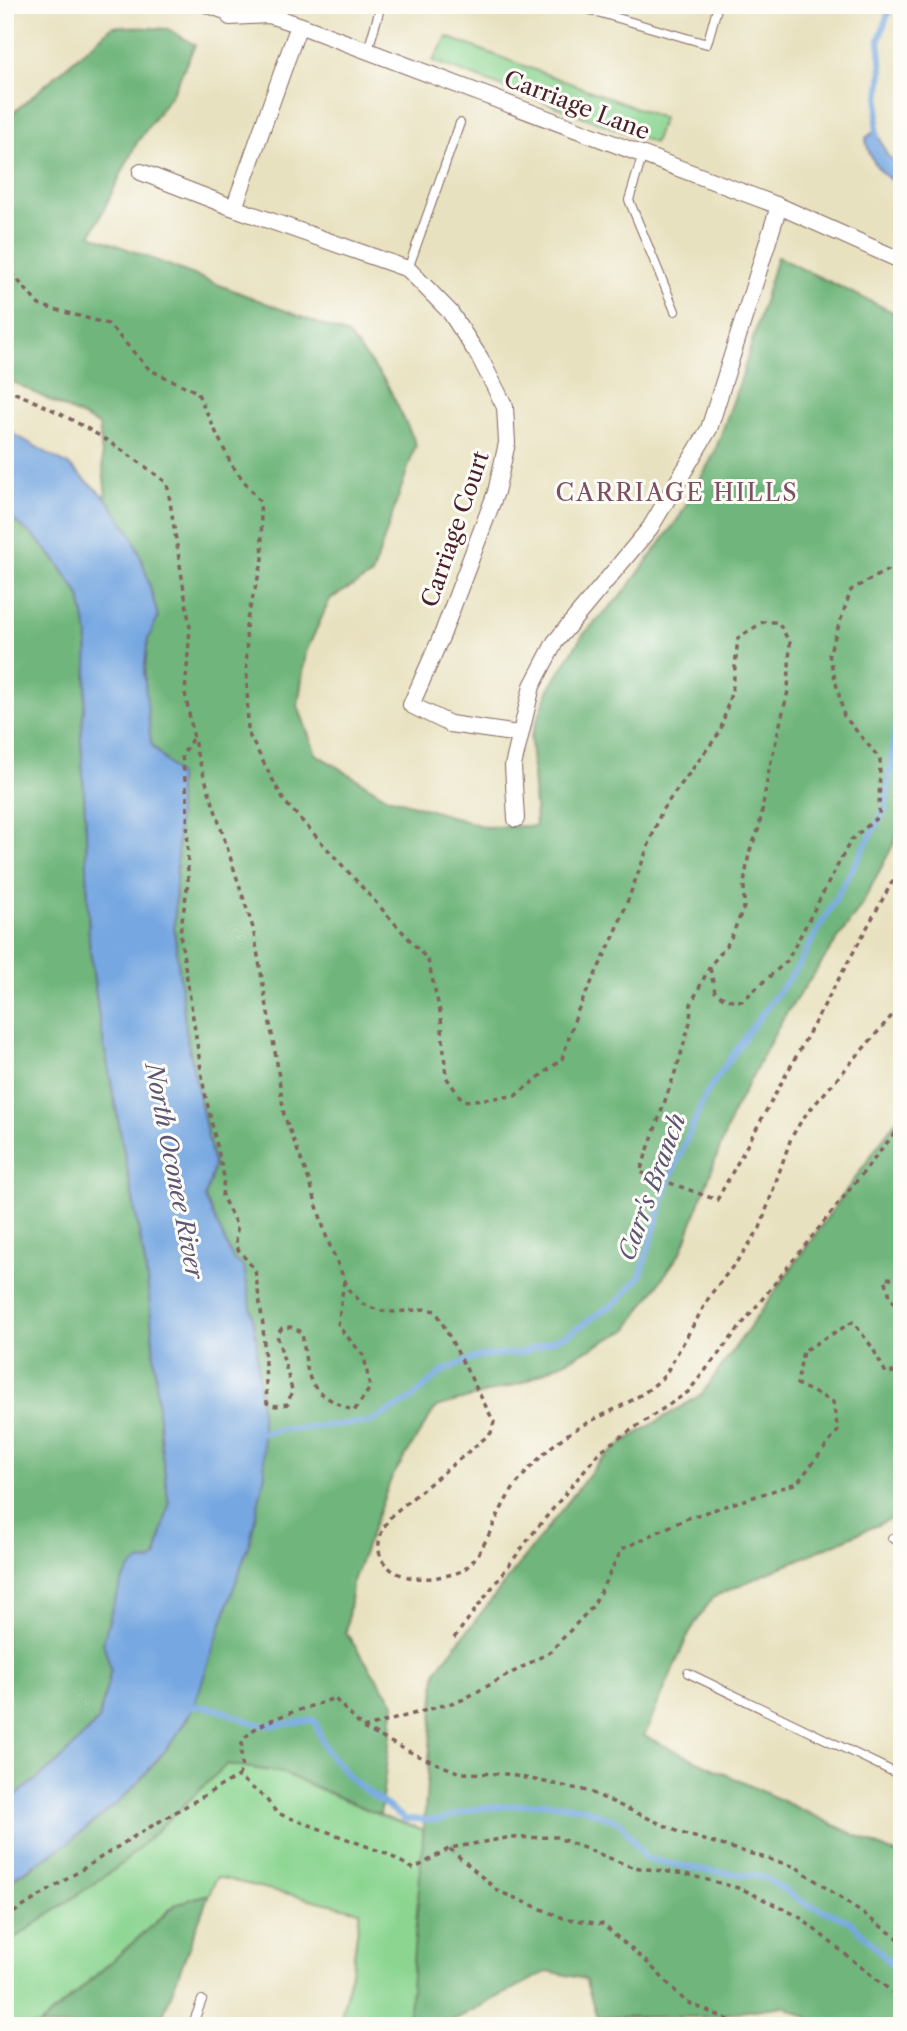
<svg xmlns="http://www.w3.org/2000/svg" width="907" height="2031" font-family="'Libre Caslon Text',serif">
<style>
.green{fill:#8bd591;stroke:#6a7a5e;stroke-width:2}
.forest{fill:#70b67b;stroke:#5d6a53;stroke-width:2}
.water{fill:#76a7e1;stroke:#606386;stroke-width:2}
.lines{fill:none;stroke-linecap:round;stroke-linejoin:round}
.stream{stroke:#76a7e1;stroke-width:6}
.lane-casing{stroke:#81635f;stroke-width:10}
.street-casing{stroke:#81635f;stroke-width:18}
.path{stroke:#81635f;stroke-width:3.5;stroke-dasharray:5 5;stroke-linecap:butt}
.lane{stroke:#fff;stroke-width:8}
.street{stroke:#fff;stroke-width:16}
.labels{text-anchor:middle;stroke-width:6;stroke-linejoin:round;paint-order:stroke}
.street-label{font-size:23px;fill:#4a1f2b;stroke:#fdfcf7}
.neighbourhood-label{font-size:24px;letter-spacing:2px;fill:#7c4f63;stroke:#fdfcf7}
.water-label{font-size:24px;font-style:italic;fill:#5c5574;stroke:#fdfcf7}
</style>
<rect width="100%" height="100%" fill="#fdfcf7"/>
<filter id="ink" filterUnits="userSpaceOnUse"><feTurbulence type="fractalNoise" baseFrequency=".0143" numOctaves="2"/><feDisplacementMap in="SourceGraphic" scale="14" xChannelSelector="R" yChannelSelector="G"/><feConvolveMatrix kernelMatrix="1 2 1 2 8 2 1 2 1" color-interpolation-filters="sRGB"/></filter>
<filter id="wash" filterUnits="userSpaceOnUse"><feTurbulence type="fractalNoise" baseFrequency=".00686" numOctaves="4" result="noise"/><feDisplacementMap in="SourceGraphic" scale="28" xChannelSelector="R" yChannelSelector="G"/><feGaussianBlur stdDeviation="1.57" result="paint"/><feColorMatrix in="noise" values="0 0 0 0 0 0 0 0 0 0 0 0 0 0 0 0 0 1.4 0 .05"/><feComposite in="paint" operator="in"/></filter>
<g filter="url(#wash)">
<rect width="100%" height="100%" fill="#e8e1bf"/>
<path class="green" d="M447 37 663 118 654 143 433 61Z
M227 1764 283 1773 380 1815 424 1830 408 2026H339L353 1963 360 1911 217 1877 209 1894 177 1903 39 2026H5V1945L122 1864Z"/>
<path class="forest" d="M113 26 168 29 195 45 173 92 136 144 91 235 348 335 386 382 416 444 372 575 330 599 306 652 298 706 316 754 385 796 485 827 536 826 531 737 549 689 582 636 626 590 680 516 714 454 742 376 777 257 893 312 902 330V828L861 906 783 1018 734 1110 682 1250 627 1330 522 1383 436 1407 391 1479 352 1584 346 1633 394 1703 380 1815 283 1773 227 1764 122 1864 5 1945V1883C78 1842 143 1789 188 1718L251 1537 233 1259 205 1198 214 1166 187 1039 174 929 178 838V775L151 744 145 703V669L148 639 158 617 145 569 132 535 106 498 99 425 5 378V120Z
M5 513 36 538 57 562 80 596 88 636 86 690 81 738 86 830 89 942 99 1018 145 1264 150 1305 161 1445 169 1504 156 1557 151 1562 141 1561 122 1582 103 1642 111 1669 99 1720 57 1763 5 1804Z
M902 1112V1514L713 1597 689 1633 644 1736 902 1857V2026H825L784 2006 703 2017H597L585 1979 548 1971 442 2026H408L436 1671 599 1462 625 1441 702 1394Z
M209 1894 159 2026H39L178 1903Z"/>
<path class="water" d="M876 130 887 155 902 169V187C883 178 867 158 866 138Z
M5 429 70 466 106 498 132 535 145 569 158 617 148 639 144 673 151 744 178 775V838L174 929 187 1039 214 1166 205 1198 233 1259 244 1267 256 1336 265 1474 251 1537 194 1706 175 1738 137 1784 115 1805 68 1843 5 1883V1804L57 1763 99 1720 111 1669 103 1642 113 1606 122 1582 132 1566 141 1561 151 1562 156 1557 169 1504 161 1445 150 1305 145 1263 99 1018 89 942 86 830 81 738 86 690 88 636 80 596 57 562 36 538 5 513Z"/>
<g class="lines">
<path class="stream" d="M877 137 876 130 882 70 879 40 891 5
M257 1434 278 1430 370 1422 410 1400 443 1371 479 1356 521 1353 569 1334 619 1300 640 1277 669 1181 706 1094 750 1030 797 968 885 810 895 731 902 698
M188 1708C211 1701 236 1719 258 1724 271 1728 299 1721 314 1720L326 1750 352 1780 405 1819 439 1820 475 1809 544 1803 583 1808 621 1823 646 1859 703 1870 763 1877 805 1903 851 1922 902 1975"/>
</g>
</g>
<g filter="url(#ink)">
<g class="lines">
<defs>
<path id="lane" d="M197 5 230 17
M573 5 707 44 718 5
M368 50 381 5
M643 154 629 200 675 311
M408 269 460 123
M892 1538 902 1542
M688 1673 902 1776
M192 2026 202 2000"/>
<path id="street" d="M230 17 269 15 299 25 779 206 902 261
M141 172 234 208 408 269 450 312 480 358 505 407 507 443 496 492 442 635 411 705 450 724 519 734
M234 208 299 25
M516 819 513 766 532 686 555 642 650 528 709 429 779 206"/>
</defs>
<use href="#lane" class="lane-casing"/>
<use href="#street" class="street-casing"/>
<path class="path" d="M5 265 39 305 108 324 150 370 197 392 231 464 260 502 263 559 246 623 248 733 284 801 428 960 441 1016 446 1077 463 1101 515 1096 562 1059 577 1012 615 934 662 810 720 732 733 686 738 638 763 622H778L790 643 788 691 769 770 759 828 749 853 744 884V907L729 942 710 966 691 1004 690 1022 679 1061 640 1172 717 1200 902 864
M5 389C65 412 117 444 167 483L190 628 185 693 197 754 253 928 277 1063 284 1115 310 1183 327 1239 349 1290 363 1304 380 1311 394 1312 425 1309 436 1311 494 1422 491 1433 392 1515C359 1557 393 1585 438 1577 445 1576 457 1574 463 1570 481 1559 494 1521 505 1502 515 1483 533 1464 549 1449 583 1417 633 1409 665 1375L711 1294 741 1256 760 1228 791 1138 803 1118 902 1004
M192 739 182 756 187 796 188 883 180 933 204 1089 224 1177 222 1196 237 1226 236 1247 255 1270 263 1325 267 1403 276 1406 288 1404 292 1390 277 1335 282 1328 291 1327 302 1332C309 1382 304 1390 354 1411L370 1388 364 1356 338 1326 344 1281
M710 968 715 992 725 999 742 1001 787 961 851 840 879 816 880 759 844 716 829 654 851 590 902 562
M902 1279 885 1278 890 1296 902 1315
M454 1638 534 1532 600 1451 688 1392 902 1124
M363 1728 462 1700 550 1652 593 1606 622 1549 688 1518 797 1483 838 1431 833 1402 797 1384 803 1351 853 1322 872 1347 886 1373 902 1371
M238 1776C245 1766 239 1755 242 1744 249 1720 312 1708 334 1698L363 1728 416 1755 460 1773 506 1774 588 1791 681 1833 796 1867 902 1941
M450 1849 498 1891 563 1918 602 1924 649 1964 686 2002 744 2026
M5 1918 138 1834 238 1776 266 1799 277 1813 385 1853 414 1869 450 1848 506 1838 556 1837 632 1867 685 1874 742 1889 798 1916 902 2000"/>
<use href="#lane" class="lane"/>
<use href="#street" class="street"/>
</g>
</g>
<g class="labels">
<g class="street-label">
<text transform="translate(577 105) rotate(21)" y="8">Carriage Lane</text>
<text transform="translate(455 529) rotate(-71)" y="8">Carriage Court</text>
</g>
<g class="neighbourhood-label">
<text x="677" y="501">CARRIAGE HILLS</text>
</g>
<g class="water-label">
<text transform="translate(174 1171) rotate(79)" y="8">North Oconee River</text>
<text transform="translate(652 1187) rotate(-70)" y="8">Carr's Branch</text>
</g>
</g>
<rect width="907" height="2031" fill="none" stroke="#fdfcf7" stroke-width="28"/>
</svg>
